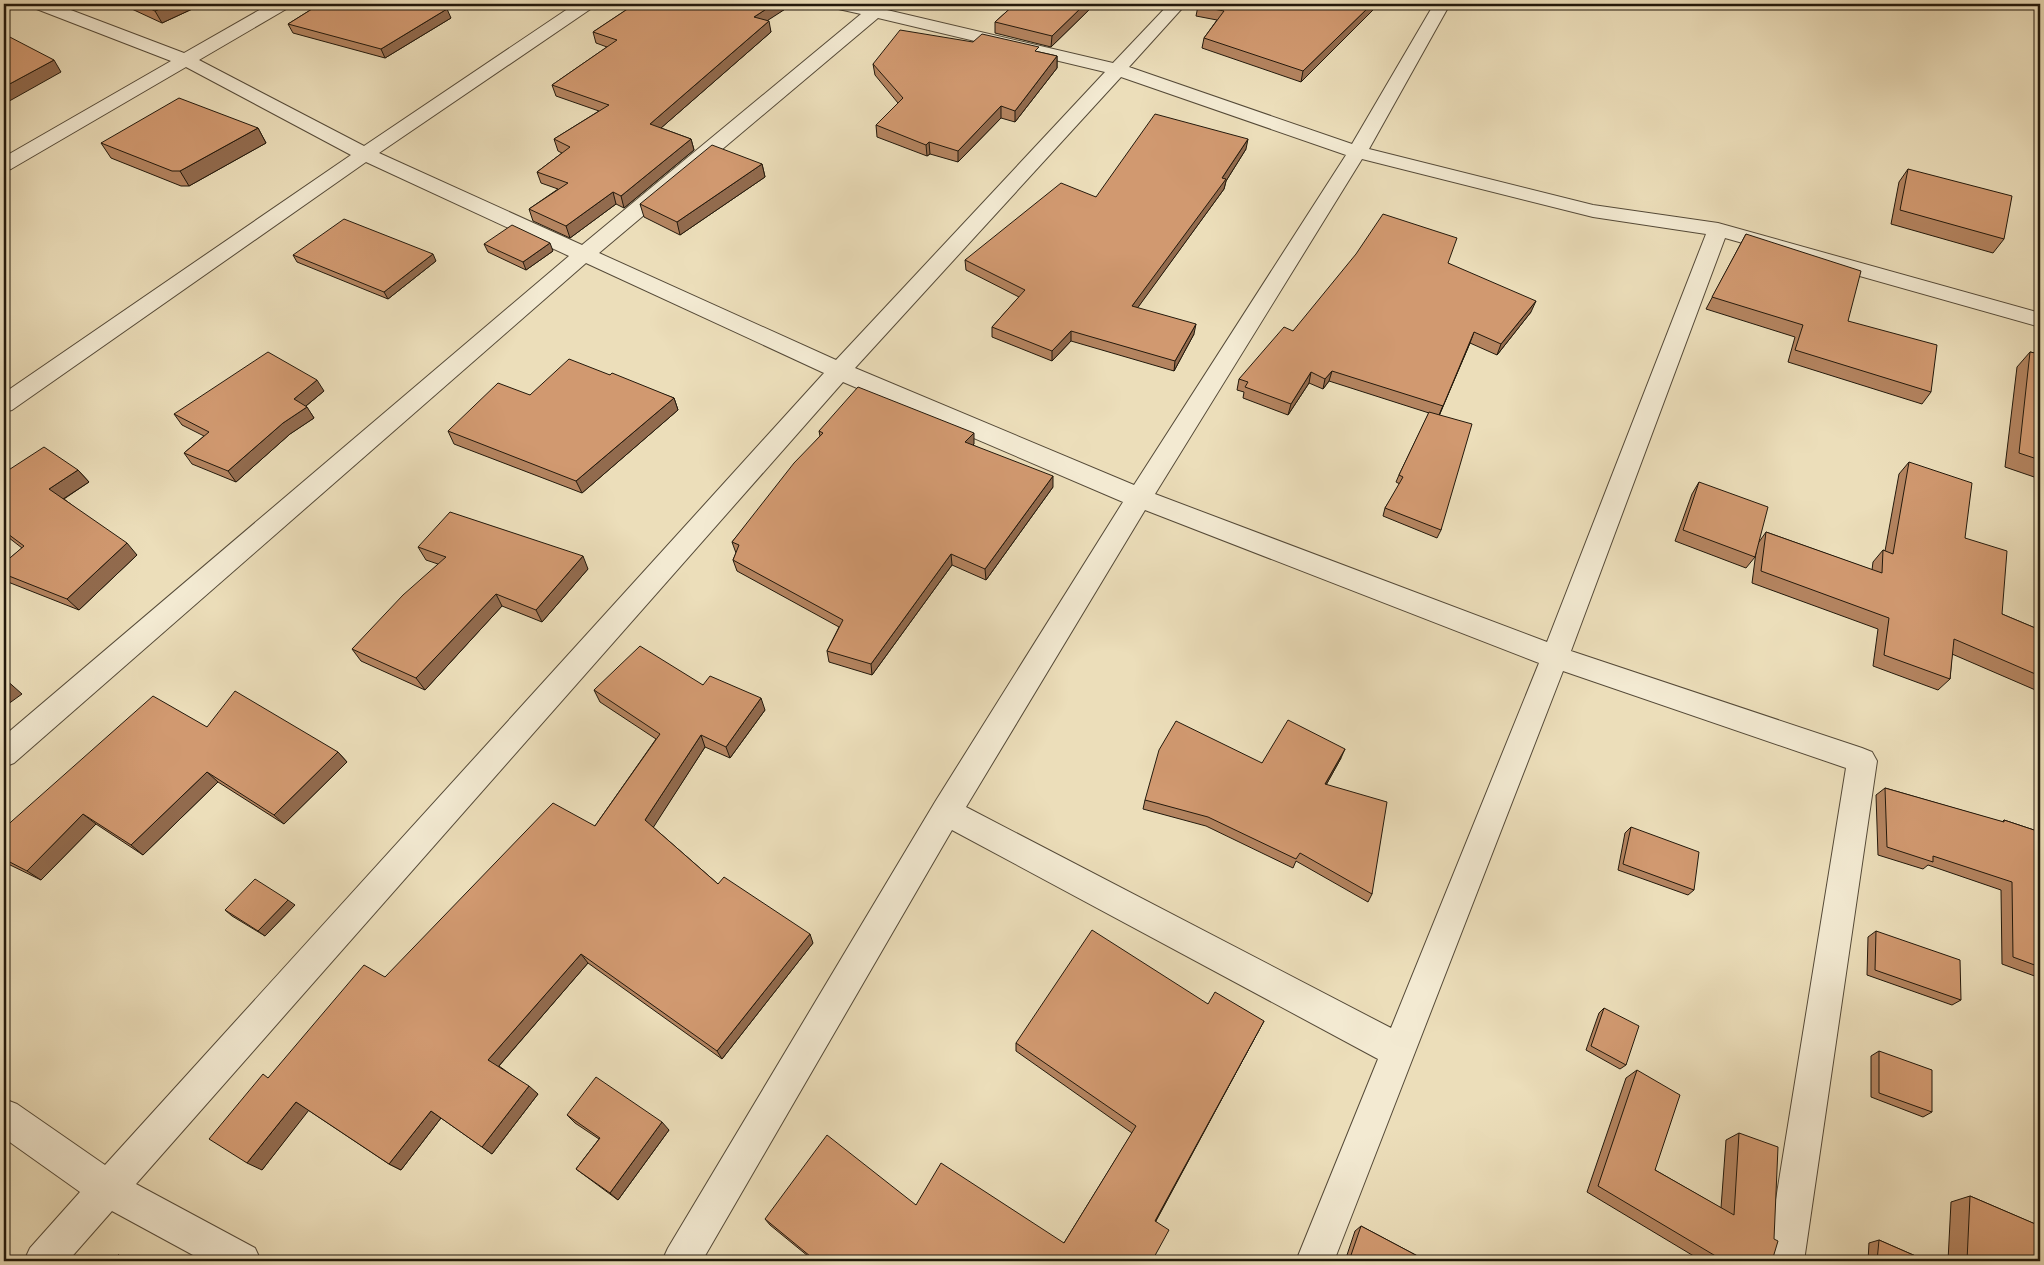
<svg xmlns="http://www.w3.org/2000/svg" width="2044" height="1265" font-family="Alegreya,serif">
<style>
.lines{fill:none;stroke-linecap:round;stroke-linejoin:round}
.minor-casing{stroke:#554a38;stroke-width:2}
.minor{fill:#f3ead2;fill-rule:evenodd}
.wall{fill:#b48460;stroke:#23190c}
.shaded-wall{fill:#926b4e;stroke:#23190c}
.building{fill:#d19970;stroke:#23190c}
</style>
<rect width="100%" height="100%" fill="#ecdeba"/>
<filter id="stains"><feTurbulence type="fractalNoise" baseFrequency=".004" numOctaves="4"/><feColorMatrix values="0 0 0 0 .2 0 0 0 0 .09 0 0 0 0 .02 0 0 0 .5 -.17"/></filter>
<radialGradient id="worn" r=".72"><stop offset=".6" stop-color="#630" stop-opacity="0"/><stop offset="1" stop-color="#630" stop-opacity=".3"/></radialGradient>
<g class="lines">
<defs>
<path id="minor" d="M32 4H55L184 53 270 4H290L288 8 199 60 364 146 575 4H594L592 8 379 153 582 245 861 14 834 8 832 4H861L871 6 874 4H892L887 10 1113 63 1169 4H1186L1129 67 1352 144 1434 4H1450L1369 149 1593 205 1718 223 2040 313V327L1725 238 1571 651 1862 748 1872 752 1877 761 1804 1261H1766L1846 768 1563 671 1334 1261H1296L1378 1059 952 830 702 1261H662L668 1248 935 802 1123 502 843 382 136 1184 255 1248 261 1261H204L112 1211 68 1261H24L30 1248 80 1192 4 1138V1099L17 1104 105 1165 824 373 586 263 14 763 4 767V736L569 256 366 162 12 410 4 412V393L351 155 186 67 11 169 4 171V157L171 61 34 8ZM878 18 1105 72 836 360 599 253ZM1121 77 1346 155 1134 485 855 368ZM1362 159 1593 217 1706 234 1547 642 1155 494ZM1145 510 1539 663 1391 1028 966 807Z"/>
</defs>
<use href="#minor" class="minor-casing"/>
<use href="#minor" class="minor"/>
</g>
<path class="wall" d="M121 4H203L162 23Z
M320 4H434H433L451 18 385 58 293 33 288 24Z
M635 4H793L767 20 771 32 661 128 691 139 694 150 624 208 616 204 570 238 533 221 529 209 558 189 541 183 537 172 562 153 558 151 554 139 599 111 556 96 552 85 607 47 596 43 593 32Z
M1015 4H1095L1051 47 995 33V22Z
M1199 4H1379L1301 82 1202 48 1204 38 1217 20 1196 16 1198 6Z
M973 42 1039 52 1057 56V68L1015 122 1001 118 958 162 930 154 927 156 877 137 876 125 898 103 875 75 873 64Z
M258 128 266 143 189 186H181L111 158 101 143Z
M1246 149 1226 181 1224 189 1137 308 1194 334 1174 371 1071 341 1052 361 992 337V327L1019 297 966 270 965 260 1096 197Z
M762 164 765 177 680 235 644 217 640 204Z
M1908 169 2004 239 1993 253 1891 224 1899 182Z
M1746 234 1931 392 1922 404 1788 362 1795 337 1706 309Z
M484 244 553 251 526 270 488 252Z
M293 255 436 261 388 299 297 262Z
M1448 263 1531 312 1497 355 1470 343 1439 415 1441 530 1437 538 1383 516 1385 508 1400 484 1396 482 1399 475 1429 413 1329 381 1323 389 1309 383 1288 415 1243 398 1244 392 1237 390 1239 379 1293 331Z
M2030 352 2040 354V479L2005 467 2017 367Z
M610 375 674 398 678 410 582 493 454 444 448 431 530 395Z
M324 391 306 406 314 418 290 434 236 482 192 464 184 453 204 436 182 425 174 414Z
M819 431 974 444 973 445 1053 487 986 580 952 565 872 675 829 662 827 651 839 627 737 571 733 560 736 553 732 542 820 436Z
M1909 462 1965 538 2002 614 2040 630V692L1952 654 1950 679 1938 690 1873 666 1878 629 1752 583 1756 552 1755 557 1746 568 1675 541 1692 494 1699 482 1759 542 1766 532 1872 570 1873 562 1883 550 1885 551 1899 474Z
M78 470 89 482 64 499 137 555 79 610 8 582 4 578V563L22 548 4 534V473Z
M418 547 588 569 542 622 502 606 425 690 361 661 352 649 438 564 426 560Z
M703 685 765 710 730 758 705 747 653 827 718 884 813 943 722 1059 588 963 499 1066 538 1094 492 1154 441 1118 401 1170 389 1164 308 1110 262 1170 268 1078 385 977 595 826 656 739 600 702 594 690Z
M207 727 338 752 347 762 284 824 218 782 143 855 96 824 41 880 4 862V829Z
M1341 758 1326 785 1372 894 1368 902 1296 861 1293 868 1206 826 1143 809 1145 800 1262 763Z
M1885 788 2002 822 2004 820 2040 832V978L2002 964 2001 890 1928 865 1923 869 1878 855 1876 795Z
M1631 827 1694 890 1688 895 1618 870 1625 833Z
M295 905 265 936 232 916 225 910Z
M1876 931 1961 1000 1952 1005 1867 975 1868 937Z
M1208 1004 1259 1030 1156 1221 1152 1261H814L770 1225 765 1219 916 1205 1064 1243 1132 1133 1016 1051V1043Z
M1604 1008 1626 1065 1620 1069 1586 1050 1599 1013Z
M1879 1051 1932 1112 1923 1117 1871 1097V1056Z
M1637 1070 1655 1170 1721 1208 1726 1140 1739 1133 1772 1261H1702L1587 1192 1626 1078Z
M567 1115 669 1130 618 1200 576 1169 599 1139 575 1123Z
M2040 1146V1261H1948L1951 1202 1970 1196 2035 1224V1148Z
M1361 1226 1427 1261H1345L1355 1231Z
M1879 1240 1927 1261H1868L1869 1243Z"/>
<path class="shaded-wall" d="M170 4H203L162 23 155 11Z
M774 4H793L756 28 754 17Z
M1085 4H1095L1051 47 1052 36Z
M1372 4H1379L1301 82 1303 71Z
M447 9 451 18 385 58 381 49Z
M769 21 771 32 653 135 650 124Z
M1057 56V68L1015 122V111Z
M54 60 61 72 4 104V87Z
M1001 106V118L958 162V151Z
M258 128 266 143 189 186 180 171Z
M691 139 694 150 624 208 621 196Z
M1248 139 1246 149 1226 181 1224 189 1131 317 1132 306 1222 178Z
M929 142 930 154 927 156 926 145Z
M762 164 765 177 680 235 677 222Z
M613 192 616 204 570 238 566 226Z
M550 243 553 251 526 270 523 262Z
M433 254 436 261 388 299 384 292Z
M1536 301 1531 312 1497 355 1501 344Z
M1196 324 1194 334 1174 371 1175 361Z
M1071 331V341L1052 361V351Z
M1474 332 1470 343 1439 416 1443 406Z
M1332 371 1329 381 1323 389 1325 379Z
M1311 372 1309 383 1288 415 1291 404Z
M317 380 324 391 301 410 294 399Z
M674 398 678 410 582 493 576 481Z
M307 407 314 418 290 434 236 482 228 471 283 423Z
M974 433V444L965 454V442Z
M78 470 89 482 60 501 49 489Z
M1053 476V487L986 580 985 569Z
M127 543 137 555 79 610 67 599Z
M951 554 952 565 872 675 871 664Z
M583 556 588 569 542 622 536 610Z
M496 594 502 606 425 690 416 678Z
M4 678 22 694 4 707Z
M761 698 765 710 730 758 726 747Z
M701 735 705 747 651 831 645 820Z
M1345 749 1341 758 1321 794 1325 784Z
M338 752 347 762 284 824 274 815Z
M207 772 218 782 143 855 131 845Z
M83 814 96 824 41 880 27 871Z
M288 900 295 905 265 936 258 931Z
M810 934 813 943 722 1059 717 1051Z
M581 954 588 963 497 1068 488 1060Z
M1264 1021 1259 1030 1153 1226 1155 1221Z
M529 1086 538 1094 492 1154 482 1147Z
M296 1102 309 1110 262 1170 247 1163Z
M431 1111 441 1118 401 1170 389 1164Z
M662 1122 669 1130 618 1200 610 1193Z
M118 1255 127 1258 133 1261H129Z"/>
<path class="building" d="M140 4H170L155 11Z
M320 4H431L447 9 381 49 288 24Z
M635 4H774L754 17 769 21 650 124 691 139 621 196 613 192 566 226 529 209 568 183 537 172 570 147 554 139 609 105 552 85 617 40 593 32Z
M1015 4H1085L1052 36 995 22Z
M1199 4H1372L1303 71 1204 38 1224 11 1198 6Z
M900 30 973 42 982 34 1039 47 1035 51 1057 56 1015 111 1001 106 958 151 929 142 926 145 876 125 903 98 873 64Z
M4 34 54 60 4 87Z
M179 98 258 128 180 171H172L101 143Z
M1155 114 1248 139 1222 178 1226 179 1132 306 1196 324 1175 361 1071 331 1052 351 992 327 1025 290 965 260 1061 183 1096 197Z
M712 145 762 164 677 222 640 204Z
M1908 169 2012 196 2004 239 1900 210Z
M1383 214 1457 238 1448 263 1536 301 1501 344 1474 332 1443 406 1332 371 1325 379 1311 372 1291 404 1245 387 1248 382 1239 379 1284 327 1293 331 1356 254Z
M344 219 433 254 384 292 293 255Z
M512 225 550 243 523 262 484 244Z
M1746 234 1861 271 1848 321 1937 345 1931 392 1795 350 1803 325 1712 297Z
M268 352 317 380 294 399 307 407 283 423 228 471 184 453 209 432 174 414Z
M2030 352 2040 354V460L2019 453Z
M569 359 610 375 612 373 674 398 576 481 448 431 498 383 530 395Z
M858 387 974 433 965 442 1053 476 985 569 951 554 871 664 827 651 843 620 733 560 739 545 732 542 794 463 823 433 819 431Z
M1429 412 1472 424 1441 530 1385 508 1403 477 1399 475Z
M44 447 78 470 49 489 127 543 67 599 4 574V563L24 546 4 531V473Z
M1909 462 1972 483 1965 538 2007 551 2002 614 2040 630V676L1954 639 1950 679 1884 655 1889 618 1761 571 1766 532 1882 573 1883 550 1893 554Z
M1699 482 1768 507 1755 557 1683 530Z
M450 512 583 556 536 610 496 594 416 678 352 649 403 595 446 557 418 547Z
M640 646 703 685 710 676 761 698 726 747 701 735 645 820 718 884 724 877 810 934 717 1051 581 954 488 1060 529 1086 482 1147 431 1111 389 1164 296 1102 247 1163 209 1139 263 1074 268 1078 364 965 385 977 553 803 595 826 660 734 594 690Z
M235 691 338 752 274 815 207 772 131 845 83 814 27 871 4 859V829L12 821 153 696 207 727Z
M1288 720 1345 749 1325 784 1387 802 1372 894 1300 853 1296 859 1208 817 1145 800 1159 750 1176 721 1262 763Z
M1885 788 2004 822V820L2040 832V967L2013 957 2012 882 1933 856V862L1887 847Z
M1631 827 1699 852 1694 890 1623 864Z
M255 879 288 900 258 931 225 910Z
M1092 930 1208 1004 1215 992 1264 1021 1155 1221 1169 1230 1152 1261H816L765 1219 827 1135 916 1205 941 1163 1064 1243 1136 1126 1016 1043Z
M1876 931 1960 960 1961 1000 1875 970Z
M1604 1008 1639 1026 1626 1065 1591 1046Z
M1879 1051 1932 1070V1112L1879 1093Z
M1637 1070 1680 1095 1655 1170 1734 1215 1739 1133 1778 1147 1774 1239 1778 1241 1772 1261H1724L1598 1186Z
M596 1077 662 1122 610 1193 576 1169 600 1138 567 1115Z
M1970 1196 2040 1226V1261H1967Z
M1361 1226 1427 1261H1349Z
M1879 1240 1927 1261H1877Z
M118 1255 129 1261H113Z"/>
<rect width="2044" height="1265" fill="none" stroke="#ecdeba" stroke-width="20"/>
<rect x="5" y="5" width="2034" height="1255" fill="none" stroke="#23190c" stroke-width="2.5"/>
<rect x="10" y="10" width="2024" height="1245" fill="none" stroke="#23190c"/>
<rect width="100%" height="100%" filter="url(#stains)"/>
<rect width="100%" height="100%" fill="url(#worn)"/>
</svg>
